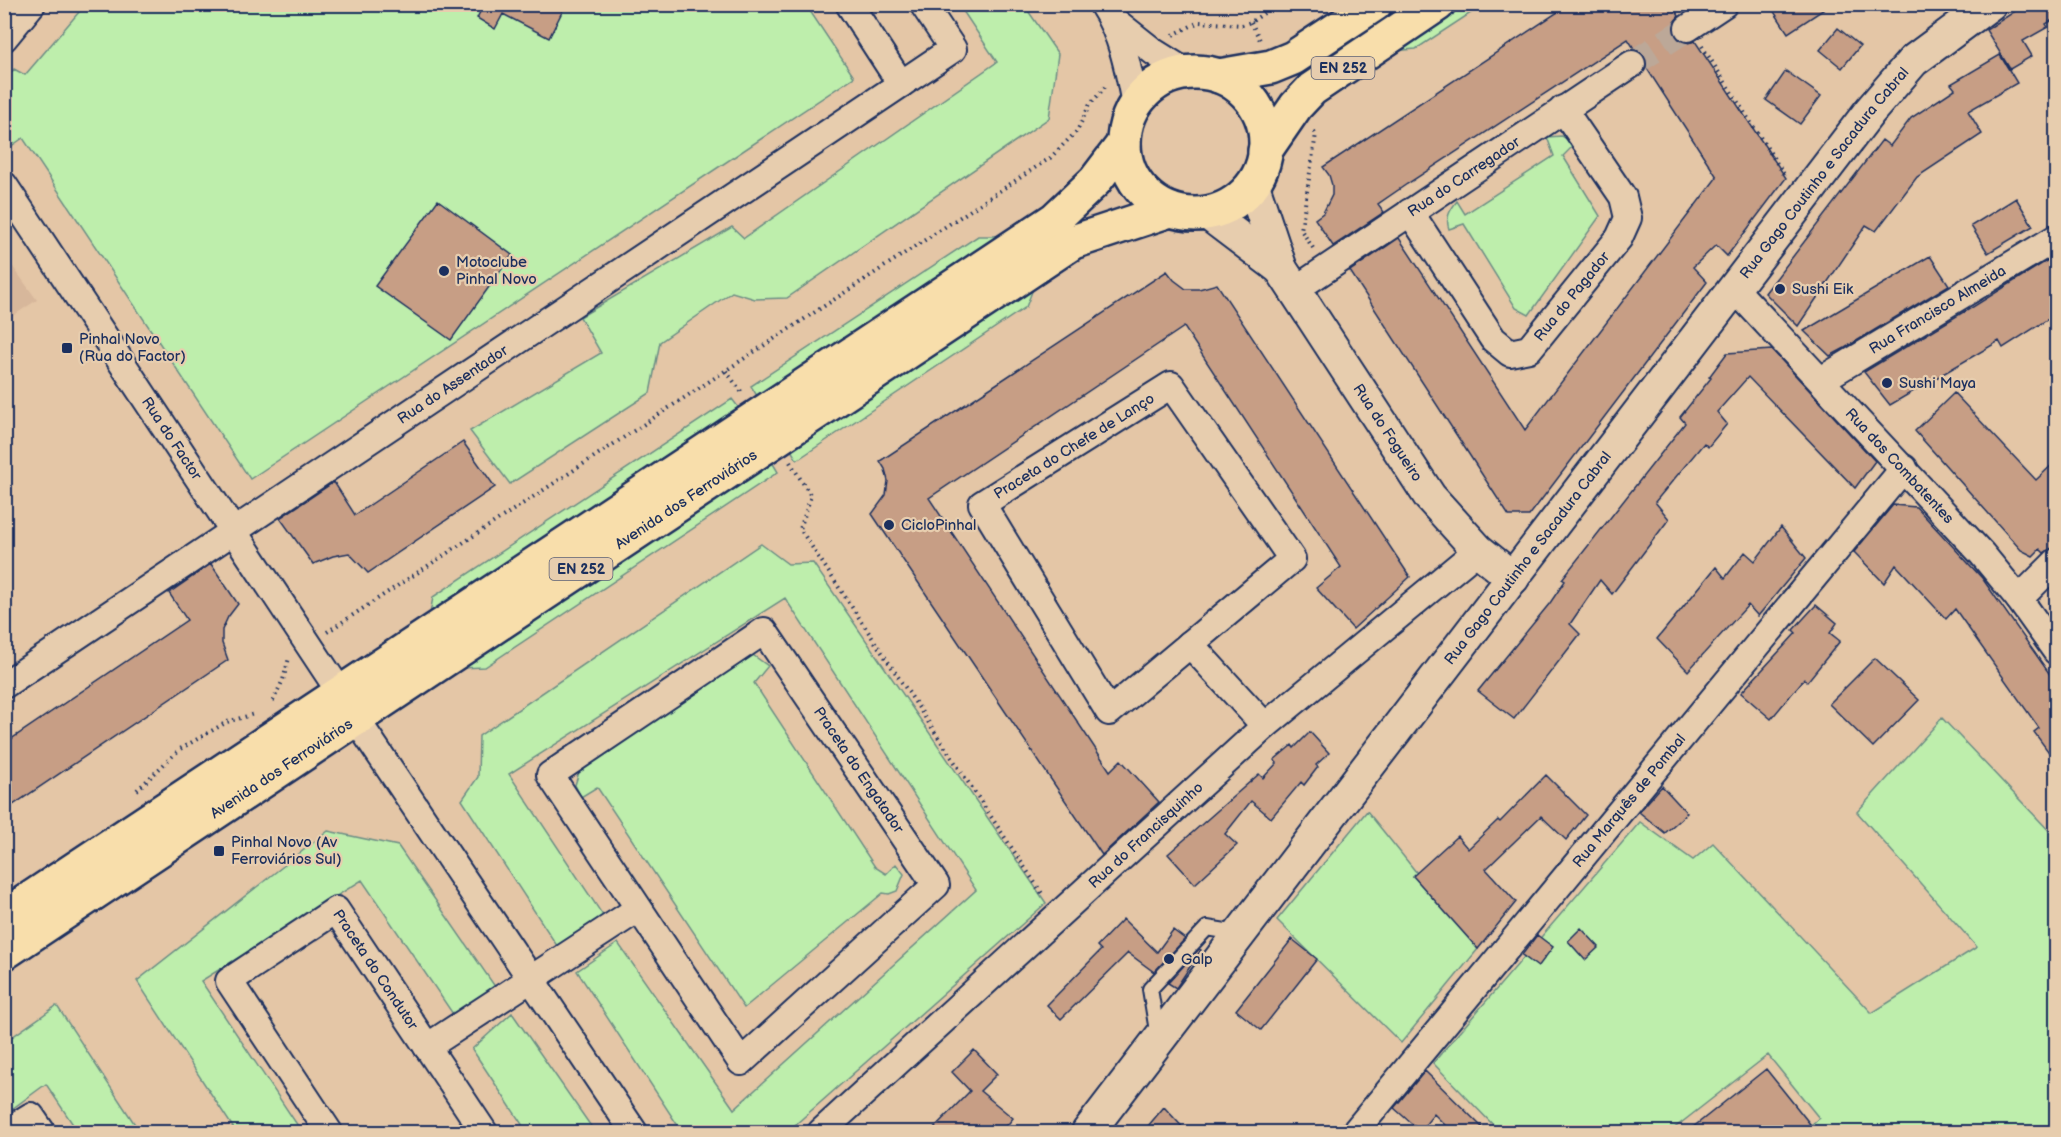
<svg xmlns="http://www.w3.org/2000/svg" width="2061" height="1137" font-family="'Balsamiq Sans',sans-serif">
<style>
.built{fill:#d7b79b}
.green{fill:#beeeac;stroke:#6c8e85;stroke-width:1.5}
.building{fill:#c79e85;stroke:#1b2f5e;stroke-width:1.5}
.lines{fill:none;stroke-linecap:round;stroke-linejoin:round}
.minor-tunnel{stroke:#bca898;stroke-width:26;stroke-dasharray:26 13;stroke-linecap:butt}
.service-casing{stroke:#1b2f5e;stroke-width:18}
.minor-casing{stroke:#1b2f5e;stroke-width:30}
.tertiary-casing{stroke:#1b2f5e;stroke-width:36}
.primary-casing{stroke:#1b2f5e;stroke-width:38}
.path{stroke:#1b2f5e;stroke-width:4;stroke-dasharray:1.5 4.5;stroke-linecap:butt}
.service{stroke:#e7cdae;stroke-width:14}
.minor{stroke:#e7cdae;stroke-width:26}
.tertiary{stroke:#e7cdae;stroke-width:32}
.primary{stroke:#f8deab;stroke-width:33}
.poi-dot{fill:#1b2f5e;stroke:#e7cdae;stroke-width:2}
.labels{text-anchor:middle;stroke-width:4.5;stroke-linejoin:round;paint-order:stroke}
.shield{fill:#e7cdae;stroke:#585e76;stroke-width:1.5}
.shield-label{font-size:14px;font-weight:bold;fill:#1b2f5e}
.street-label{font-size:15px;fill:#1b2f5e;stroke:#e7cdae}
.poi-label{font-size:15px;fill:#1b2f5e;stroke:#e7cdae;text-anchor:start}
</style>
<rect width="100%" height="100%" fill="#e4c6a6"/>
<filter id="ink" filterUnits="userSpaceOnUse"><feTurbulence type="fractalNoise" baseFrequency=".0167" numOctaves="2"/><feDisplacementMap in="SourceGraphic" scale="12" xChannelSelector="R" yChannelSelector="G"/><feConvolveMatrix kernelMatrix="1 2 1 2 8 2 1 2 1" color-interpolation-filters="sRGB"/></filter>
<g filter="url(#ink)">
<path class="built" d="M5 256 37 300 5 321H4Z"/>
<path class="green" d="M85 5H806L854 77 250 479 23 138 10 147 5 137V80L14 69 25 75Z
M959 5H1024L1058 54 1049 118 787 298 755 299 732 292 660 342 650 393 510 484 470 431 601 353 580 317 732 227 744 238 997 62Z
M1462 5H1483L1416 49 1393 51Z
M1562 136 1575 144 1563 156 1600 216 1529 315 1516 308 1464 224 1449 229C1445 218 1450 210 1457 201L1465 214 1554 156 1547 137Z
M978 236H998L757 396 751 386Z
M1033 289 1026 307 797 460 791 450Z
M732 399 739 408 430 614 433 597Z
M772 462 778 472 485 667 462 668Z
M761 544 788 564 813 563 1046 903 787 1132H682L577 971 618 943 734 1109 976 890 785 598 509 774 604 917 561 952 462 800 478 777 479 736Z
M750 653 768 666 754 683 875 867 886 874 896 864 904 874 897 891 889 894 883 893 744 1008 597 787 581 797 575 785 580 769Z
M1942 718 2056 838V1132H1803L1819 1118 1768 1055 1672 1130 1674 1132H1500L1433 1063 1640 822 1693 860 1713 843 1872 1013 1977 947 1857 812Z
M1367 811 1478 949 1401 1043 1277 920Z
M328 831 398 846 496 988 457 1020 362 880 201 981 302 1132H236L137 981Z
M56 1006H57L140 1132H78L46 1084 5 1114V1042Z
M512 1013 595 1132H527L472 1049Z"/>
<path class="building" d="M484 4H566L549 38 503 14 495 29 477 18Z
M1570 4H1672L1679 16 1674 22 1673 28 1675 36 1682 42 1688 43 1695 41 1786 178 1727 256 1716 245 1693 267 1707 282 1529 516H1509L1350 271 1399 238 1525 430 1717 177 1646 67 1645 56 1635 50 1628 39 1407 184 1378 204 1384 212 1333 246 1315 219 1323 213 1332 195V185L1329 175 1323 167Z
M1769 4H1832L1788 33Z
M2026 4H2056V18L2046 24 2048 27 2023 41 2032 56 2010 69 1986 30Z
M1838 28 1860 46 1842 68 1820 50Z
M2000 55 2017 83 1968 111 1982 134 1917 177 1876 231 1866 225 1798 326 1765 293 1882 140 1890 146 1911 118 1955 89 1951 84Z
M1786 71 1821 96 1800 124 1766 100Z
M2016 198 2033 226 1988 253 1971 226Z
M438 200 512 255 451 340 375 286Z
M2056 255V314L2003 348 1999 341 1890 405 1864 372 1965 311V312Z
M1930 256 1949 285 1845 348 1830 356 1804 331Z
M1167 271 1174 280 1186 289H1199L1217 284 1410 577 1353 629 1316 588 1341 567 1184 327 929 498 1110 771 1121 760 1159 802 1102 855 872 514 886 495 888 481 885 469 880 461Z
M1772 350 1875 461 1855 488 1748 377 1717 412 1727 424 1708 447 1704 443 1655 502 1669 519 1612 594 1600 580 1570 624 1580 634 1514 719 1478 691 1550 603 1565 581 1562 579 1685 423 1680 417 1711 378 1709 377 1727 353Z
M1954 393 2036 480 2056 461V547L2052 548 2044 553 2040 549 2033 556 2021 550 1915 431Z
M463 442 495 487 368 573 349 553 333 556 313 564 280 518 334 482 355 515Z
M1893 505 1916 507 1982 578 2056 683V762L2034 732 2039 728 1955 609 1946 619 1896 565 1884 583 1854 552Z
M1781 527 1806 558 1758 616 1748 605 1688 671 1657 639 1716 567 1725 578 1745 552 1755 561Z
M211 564 238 604 228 617 222 630V643L228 660 4 811V744L187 620 169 593Z
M1816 605 1837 623 1830 633 1840 641 1807 682 1804 679 1771 719 1741 693 1796 633 1793 630Z
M1875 658 1919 700 1873 747 1829 704Z
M1310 732 1329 753 1316 765 1318 767 1304 785 1301 782 1271 818 1251 801 1225 834 1237 845 1195 884 1168 854 1259 774 1263 778 1277 763 1274 760 1292 745 1294 748Z
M1546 775 1586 815 1566 840 1541 816 1486 869 1516 902 1478 949 1413 876 1457 836 1468 849 1498 820 1500 822Z
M1662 786 1687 813 1665 833 1639 812Z
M1123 919 1157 952 1173 930 1185 939 1154 972 1128 953 1061 1019 1047 1005 1101 950 1097 946Z
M1581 928 1599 947 1585 960 1568 941Z
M1537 935 1553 947 1538 967 1522 955Z
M1292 939 1317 959 1261 1030 1236 1010Z
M1199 949 1201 950 1176 988 1168 983Z
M974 1050 997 1074 980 1091 1013 1118 1002 1132H930L970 1091 952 1072Z
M1766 1069 1810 1124 1800 1132H1687Z
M1425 1071 1487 1132H1452L1434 1114 1420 1131 1394 1108Z
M1164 1107 1187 1132H1143Z"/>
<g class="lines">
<path class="minor-tunnel" d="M1632 64 1688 28"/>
<defs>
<path id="service" d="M1158 1037 1150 989 1207 928 1238 933"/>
<g id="minor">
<path d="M849 4 901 84 953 49 923 4"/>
<path d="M1102 4C1122 34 1129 71 1135 105"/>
<path d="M1111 18 1154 52 1186 72"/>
<path d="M1688 28 1724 4"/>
<path d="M4 38 32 4"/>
<path id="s1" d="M4 185 340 692"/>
<path id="s2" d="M1410 212 1493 339 1510 353 1529 349 1619 238 1628 218 1623 197 1563 109"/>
<path id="s3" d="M1734 288 1982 554 2019 599 2056 651"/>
<path id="s4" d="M1296 289 1632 64"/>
<path id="s5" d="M1821 380 2056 238"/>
<path d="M1171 385 1292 559 1109 712 982 504Z"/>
<path d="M2019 599 2056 562"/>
<path d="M764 631 936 885 741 1062 550 775Z"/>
<path d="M1190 644 1265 726"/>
<path id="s6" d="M4 685 901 84"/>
<path d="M356 719 634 1132"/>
<path d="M427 1047 638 909"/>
<path d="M5 1132 31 1116 42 1132"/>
<path id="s7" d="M329 1132 229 981 336 910 484 1132"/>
<path id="s8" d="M821 1132 1265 726 1478 550"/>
<path id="s9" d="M1355 1132 1904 468"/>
</g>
<g id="tertiary">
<path id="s10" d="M1253 185 1281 269 1430 497 1478 550 1513 578"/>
<path d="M1207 213 1281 269"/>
<path id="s11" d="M1088 1132 1870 111 1913 61 1990 4"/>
</g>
<g id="primary">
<circle cx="1195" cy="143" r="71"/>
<path d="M1219 76 1271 67 1293 58 1375 4"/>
<path d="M1265 151 1296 106 1312 89 1438 4"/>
<path d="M4 916 1055 219 1095 181 1124 143"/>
<path id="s12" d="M4 953 1073 242 1170 210"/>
</g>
</defs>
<use href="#service" class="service-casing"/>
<use href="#minor" class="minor-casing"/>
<use href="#tertiary" class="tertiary-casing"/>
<use href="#primary" class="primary-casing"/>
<path class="path" d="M1251 22 1260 40
M1173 35 1199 22 1242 25 1251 22 1277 4
M1702 46 1785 176
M1313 248 1301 230 1316 134 1314 131
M726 371 743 394
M790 462 811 496 800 529 1043 895
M327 632 1050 158 1077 131 1089 106 1105 87
M273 701 283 680 289 658
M137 790 180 749 227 722 254 714"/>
<use href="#service" class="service"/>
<use href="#minor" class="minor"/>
<use href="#tertiary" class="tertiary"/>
<use href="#primary" class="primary"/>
</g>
</g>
<g class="poi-dot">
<circle cx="444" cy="271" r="6"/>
<circle cx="1780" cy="289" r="6"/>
<rect x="61" y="342" width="12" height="12" rx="3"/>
<circle cx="1887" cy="383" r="6"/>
<circle cx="889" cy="525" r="6"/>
<rect x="213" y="845" width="12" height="12" rx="3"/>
<circle cx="1169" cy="959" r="6"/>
</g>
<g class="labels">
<g class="shield">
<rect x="1311.5" y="57" width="63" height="22" rx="4.5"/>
<rect x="549.5" y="558" width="63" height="22" rx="4.5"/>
</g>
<g class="shield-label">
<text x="1343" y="73">EN 252</text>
<text x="581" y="574">EN 252</text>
</g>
<g class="street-label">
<text dy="5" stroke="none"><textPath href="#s11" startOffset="1209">Rua Gago Coutinho e Sacadura Cabral</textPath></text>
<text dy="5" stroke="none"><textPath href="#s4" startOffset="202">Rua do Carregador</textPath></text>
<text dy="5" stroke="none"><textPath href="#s2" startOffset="261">Rua do Pagador</textPath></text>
<text dy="5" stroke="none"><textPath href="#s5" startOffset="136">Rua Francisco Almeida</textPath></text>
<text dy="5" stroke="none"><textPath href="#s6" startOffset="540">Rua do Assentador</textPath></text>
<text dy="5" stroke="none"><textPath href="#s10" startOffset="284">Rua do Fogueiro</textPath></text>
<text dy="5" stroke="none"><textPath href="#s1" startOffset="304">Rua do Factor</textPath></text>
<text transform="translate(1074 446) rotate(-32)" y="5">Praceta do Chefe de Lanço</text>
<text dy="5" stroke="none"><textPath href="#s3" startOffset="243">Rua dos Combatentes</textPath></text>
<text dy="5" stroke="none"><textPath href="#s12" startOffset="819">Avenida dos Ferroviários</textPath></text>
<text dy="5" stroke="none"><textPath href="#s11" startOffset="723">Rua Gago Coutinho e Sacadura Cabral</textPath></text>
<text dy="5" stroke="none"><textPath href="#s12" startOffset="333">Avenida dos Ferroviários</textPath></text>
<text transform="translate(859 770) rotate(56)" y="5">Praceta do Engatador</text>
<text dy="5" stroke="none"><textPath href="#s9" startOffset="430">Rua Marquês de Pombal</textPath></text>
<text dy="5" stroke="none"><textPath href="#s8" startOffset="440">Rua do Francisquinho</textPath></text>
<text dy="5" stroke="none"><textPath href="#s7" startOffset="381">Praceta do Condutor</textPath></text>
</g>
<g class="poi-label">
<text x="456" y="267">Motoclube<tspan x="456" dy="17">Pinhal Novo</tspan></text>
<text x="1792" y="294">Sushi Eik</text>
<text x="79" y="344">Pinhal Novo<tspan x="79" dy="17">(Rua do Factor)</tspan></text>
<text x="1899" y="388">Sushi Maya</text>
<text x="901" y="530">CicloPinhal</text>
<text x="231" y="847">Pinhal Novo (Av<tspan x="231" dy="17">Ferroviários Sul)</tspan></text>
<text x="1181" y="964">Galp</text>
</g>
</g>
<rect width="2061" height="1137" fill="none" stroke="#e7cdae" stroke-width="24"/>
<rect x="12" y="12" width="2037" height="1113" fill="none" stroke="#1b2f5e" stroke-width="2" filter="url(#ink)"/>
</svg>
